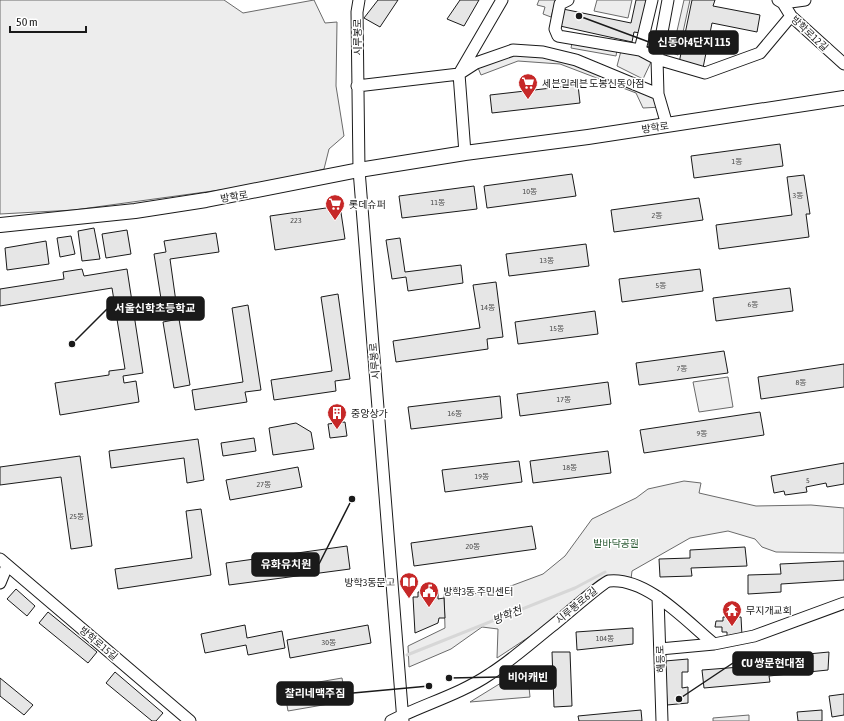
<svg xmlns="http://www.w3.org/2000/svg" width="844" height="721" font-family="'Asap Condensed','Noto Sans KR',sans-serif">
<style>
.built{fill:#ededed;stroke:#6a6a6a}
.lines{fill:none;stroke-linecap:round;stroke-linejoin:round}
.stream{stroke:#d7d7d7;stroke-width:3}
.building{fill:#e6e6e6;stroke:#1a1a1a}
.minor-casing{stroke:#1a1a1a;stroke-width:13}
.major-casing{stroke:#1a1a1a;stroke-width:16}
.minor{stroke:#fff;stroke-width:11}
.major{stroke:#fff;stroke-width:14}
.labels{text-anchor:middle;stroke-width:3;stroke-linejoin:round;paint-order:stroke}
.number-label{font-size:8px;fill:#4d4d4d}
.street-label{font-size:10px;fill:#1a1a1a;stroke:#fff}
.poi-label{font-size:10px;fill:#1a1a1a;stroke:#fff;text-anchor:start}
.park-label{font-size:10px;fill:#2b5a34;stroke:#fff}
.water-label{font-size:11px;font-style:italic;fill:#1a1a1a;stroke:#fff}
.leader{fill:none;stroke:#1a1a1a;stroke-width:1.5}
.callout-dot{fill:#1a1a1a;stroke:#fff;stroke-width:1.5}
.callout{fill:#1a1a1a;stroke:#1a1a1a;stroke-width:1.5}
.callout-label{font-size:11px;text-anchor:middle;font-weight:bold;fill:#fff}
</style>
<rect width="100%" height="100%" fill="#fff"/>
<path class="built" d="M0 0H224L243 13 314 0 325 23 337 22 336 86 344 136 329 149 324 169 271 183 74 210 0 214Z
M539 0H556L551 17 543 14 545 7 537 5Z
M597 0H632L628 18 594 11Z
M684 0H690L678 55 672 53Z
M572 43 617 50 616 56 571 48Z
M513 50 550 54 658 94 662 107 643 108 636 93 560 64 518 61 481 75 476 63Z
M621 51 638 53 651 62 643 79 617 66Z
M728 377 733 407 699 412 693 382Z
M684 481 701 483 699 493 756 506 811 505 844 508V553L776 552 762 547 755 539 728 531 690 538 632 571 631 579 607 577 541 629 497 658 498 629 482 627 451 649 409 667 408 646 445 628 444 594 492 593 543 574 565 556 592 519 636 498 648 489Z
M527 667 530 697 470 702Z
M342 678 346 701 288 711 284 688Z
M749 715V721H713V718Z"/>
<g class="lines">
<path class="stream" d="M407 655 575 588 605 572"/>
</g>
<path class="building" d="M378 0H398L380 27 364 18Z
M460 0H479L464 26 447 19Z
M636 0H648L641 33 634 32 632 42 560 26 563 9 631 23Z
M692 0H715L713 6 760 15 757 32 712 23 703 68 679 63Z
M648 38 657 40 655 49 646 46Z
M578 85 580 103 492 113 490 95Z
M780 144 783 166 694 178 691 156Z
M572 174 576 196 487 208 484 186Z
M804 175 810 214H806L809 237 719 249 716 225 792 215 787 177Z
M474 186 477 209 402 218 399 196Z
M699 198 703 220 614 232 611 210Z
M340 206 345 239 275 250 270 216Z
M94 228 100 259 82 261 78 231Z
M127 230 131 254 106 258 102 234Z
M216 233 219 252 170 259 176 302 162 305 154 254 166 252 164 241Z
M71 236 75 254 60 257 57 238Z
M400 238 405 272 461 265 463 283 408 291 406 277 392 279 386 240Z
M46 241 49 264 7 270 5 248Z
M586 244 589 266 509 276 506 254Z
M82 269 84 276 127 269 143 373 123 376 124 383 136 381 139 402 60 415 55 383 109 375V371L125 369 112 288 0 306V289L64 279 63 272Z
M700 269 703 291 622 302 619 279Z
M496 282 503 337 487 339 488 349 396 362 393 341 480 328 473 285Z
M790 288 793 311 716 321 713 298Z
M338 294 350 379 335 381 336 391 274 400 271 380 332 371 321 297Z
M248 305 261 390 245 392 247 402 195 410 192 390 243 382 232 308Z
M595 311 598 334 518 344 515 322Z
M179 319 190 385 174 388 163 322Z
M724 351 728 373 639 385 636 363Z
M844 364V387L761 399 758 377Z
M608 382 611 404 520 416 517 394Z
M500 396 502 418 411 429 408 407Z
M760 412 764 435 644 453 640 430Z
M345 422 347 436 330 438 328 424Z
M296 423 311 432 314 449 273 455 269 428Z
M254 438 256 451 223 456 221 443Z
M198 439 204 480 187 483 184 458 111 468 109 451Z
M608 451 611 473 533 483 530 461Z
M80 456 92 546 71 549 61 477 0 485V467Z
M519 461 522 482 445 492 442 470Z
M844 463V484L827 487 826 483 806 487 807 492 785 495 784 491 774 493 771 476Z
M298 467 302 487 230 500 226 480Z
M201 509 211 575 118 589 115 569 192 558 186 511Z
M532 526 536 549 414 566 411 543Z
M347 546 350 569 229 585 226 563Z
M745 547 747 566 691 568 692 576 660 577 659 559 690 558V550Z
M844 561V580L781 584V592L748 594V575L781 574 780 564Z
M16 589 35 606 27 616 7 599Z
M438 591V599L444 598 445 618H439L438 623 415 633 413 597H418V592Z
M48 612 97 652 88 663 39 623Z
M723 617H741L742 636 727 638V632H722V627H715L716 621H723Z
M245 625 247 638 282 631 285 648 248 655 246 645 205 653 201 634Z
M368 625 371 643 290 658 287 640Z
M633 628V644L577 650 576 632Z
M552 652H570L572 706 554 707Z
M829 652 828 670 769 676 770 682 704 688 702 670 766 665V658Z
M688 659V672H682V688L688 687V703L667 705 665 661Z
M115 672 163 713 156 721H152L106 683Z
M0 678 33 705 24 715 0 696Z
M844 694V715L832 717 829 696Z
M641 710 642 721H579L578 716Z
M822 710V721H798L797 712Z"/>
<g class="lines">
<defs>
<path id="minor" d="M359 0 357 12 359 170 403 721
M568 0 560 4 555 29 558 36 640 50 657 59 705 73 760 53 791 16
M778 0 783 3 791 16 844 64
M784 0 783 3 805 0
M640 50 652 0
M357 86 459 74 476 63 513 50 543 52 576 60 658 94
M667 125 658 94 657 59 668 0
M465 153 459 74 502 0
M0 559 190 721
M0 583 7 566
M658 597 662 721
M660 649 714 644
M391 721C424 704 459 695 490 674 512 660 532 642 552 626 561 619 603 582 609 581 647 577 687 622 714 644L754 636 844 603"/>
<path id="major" d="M0 225 135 211 206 200 359 170 465 153 588 137 844 98"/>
</defs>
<use href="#minor" class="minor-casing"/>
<use href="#major" class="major-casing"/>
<use href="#minor" class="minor"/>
<use href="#major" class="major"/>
</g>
<defs>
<symbol id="supermarket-pin" viewBox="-11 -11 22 30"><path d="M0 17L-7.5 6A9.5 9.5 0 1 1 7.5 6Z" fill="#c62828" stroke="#fff"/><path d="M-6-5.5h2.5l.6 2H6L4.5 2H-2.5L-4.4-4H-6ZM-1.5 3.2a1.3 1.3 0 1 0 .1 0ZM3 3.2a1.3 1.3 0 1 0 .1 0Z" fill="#fff"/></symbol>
<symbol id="building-pin" viewBox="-11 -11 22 30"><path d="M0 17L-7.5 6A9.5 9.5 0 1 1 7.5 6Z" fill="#c62828" stroke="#fff"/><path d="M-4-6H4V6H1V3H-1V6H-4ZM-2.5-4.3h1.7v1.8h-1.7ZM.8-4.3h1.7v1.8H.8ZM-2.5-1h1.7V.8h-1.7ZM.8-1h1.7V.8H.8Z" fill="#fff"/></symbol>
<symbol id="library-pin" viewBox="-11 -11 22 30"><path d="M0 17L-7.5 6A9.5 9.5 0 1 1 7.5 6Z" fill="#c62828" stroke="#fff"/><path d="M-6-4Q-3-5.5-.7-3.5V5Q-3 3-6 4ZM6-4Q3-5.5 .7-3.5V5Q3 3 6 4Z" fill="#fff"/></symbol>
<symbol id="civic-pin" viewBox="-11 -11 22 30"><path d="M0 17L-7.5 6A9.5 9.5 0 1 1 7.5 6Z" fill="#c62828" stroke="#fff"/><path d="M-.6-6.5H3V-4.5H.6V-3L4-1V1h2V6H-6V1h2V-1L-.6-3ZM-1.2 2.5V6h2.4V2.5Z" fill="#fff"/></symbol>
<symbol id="temple-pin" viewBox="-11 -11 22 30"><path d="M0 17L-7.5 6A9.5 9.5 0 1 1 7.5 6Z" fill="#c62828" stroke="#fff"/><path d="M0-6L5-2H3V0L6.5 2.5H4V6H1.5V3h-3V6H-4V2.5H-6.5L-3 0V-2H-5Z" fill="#fff"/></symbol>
</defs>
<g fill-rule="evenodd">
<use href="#supermarket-pin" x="517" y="72" width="22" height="30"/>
<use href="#supermarket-pin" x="324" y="193" width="22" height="30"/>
<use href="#building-pin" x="326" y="402" width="22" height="30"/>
<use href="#library-pin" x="398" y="571" width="22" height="30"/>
<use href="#civic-pin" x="418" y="580" width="22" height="30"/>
<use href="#temple-pin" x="721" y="599" width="22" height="30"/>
</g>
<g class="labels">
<g class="number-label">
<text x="737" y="164">1동</text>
<text x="530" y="194">10동</text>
<text x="798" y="198">3동</text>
<text x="438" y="205">11동</text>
<text x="657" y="218">2동</text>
<text x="296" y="223">223</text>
<text x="547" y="263">13동</text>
<text x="661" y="288">5동</text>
<text x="753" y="307">6동</text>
<text x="488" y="310">14동</text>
<text x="557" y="331">15동</text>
<text x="682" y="371">7동</text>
<text x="801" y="385">8동</text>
<text x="564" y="402">17동</text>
<text x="455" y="416">16동</text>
<text x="702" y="436">9동</text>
<text x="570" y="470">18동</text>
<text x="482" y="479">19동</text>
<text x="808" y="483">5</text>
<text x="264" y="487">27동</text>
<text x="77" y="519">25동</text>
<text x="473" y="549">20동</text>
<text x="605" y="641">104동</text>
<text x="329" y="645">30동</text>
</g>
<g class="street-label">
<text transform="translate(810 33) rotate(43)" y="4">방학로12길</text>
<text transform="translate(357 37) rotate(-90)" y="4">시루봉로</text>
<text transform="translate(655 127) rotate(-8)" y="4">방학로</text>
<text transform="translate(234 196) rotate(-10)" y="4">방학로</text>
<text transform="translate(374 361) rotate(-95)" y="4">시루봉로</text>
<text transform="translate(576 605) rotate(-40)" y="4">시루봉로6길</text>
<text transform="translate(99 643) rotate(40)" y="4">방학로15길</text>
<text transform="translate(660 659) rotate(-92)" y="4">해등로</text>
</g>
<g class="poi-label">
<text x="542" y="87">세븐일레븐 도봉신동아점</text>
<text x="349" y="208">롯데슈퍼</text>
<text x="351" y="417">중앙상가</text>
<text x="395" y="586" text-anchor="end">방학3동문고</text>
<text x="443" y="595">방학3동 주민센터</text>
<text x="746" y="614">무지개교회</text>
</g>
<g class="park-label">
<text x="616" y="547">발바닥공원</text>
</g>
<g class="water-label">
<text transform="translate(507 615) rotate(-22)" y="4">방학천</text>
</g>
</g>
<path class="leader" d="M579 16L649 42M72 344L107 309M352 499L319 564M679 699L733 663M449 678L500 677M429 686L353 693"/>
<g class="callout-dot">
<circle cx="579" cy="16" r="4"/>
<circle cx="72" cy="344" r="4"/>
<circle cx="352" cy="499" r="4"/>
<circle cx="679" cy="699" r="4"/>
<circle cx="449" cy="678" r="4"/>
<circle cx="429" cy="686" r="4"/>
</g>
<g class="callout">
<rect x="649" y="31" width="89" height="23" rx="4"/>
<rect x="107" y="297" width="97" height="23" rx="4"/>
<rect x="252" y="553" width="67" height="23" rx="4"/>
<rect x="733" y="652" width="80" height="23" rx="4"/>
<rect x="500" y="666" width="56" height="23" rx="4"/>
<rect x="277" y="682" width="76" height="23" rx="4"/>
</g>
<g class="callout-label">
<text x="694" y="46">신동아4단지 115</text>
<text x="155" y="312">서울신학초등학교</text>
<text x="286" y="568">유화유치원</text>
<text x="773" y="667">CU 쌍문현대점</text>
<text x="528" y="681">비어캐빈</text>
<text x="315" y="697">찰리네맥주짐</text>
</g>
<path d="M10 26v6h76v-6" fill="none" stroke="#1a1a1a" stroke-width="2"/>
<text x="16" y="26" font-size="12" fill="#1a1a1a" stroke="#ffffff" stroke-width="3" paint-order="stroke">50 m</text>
</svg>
